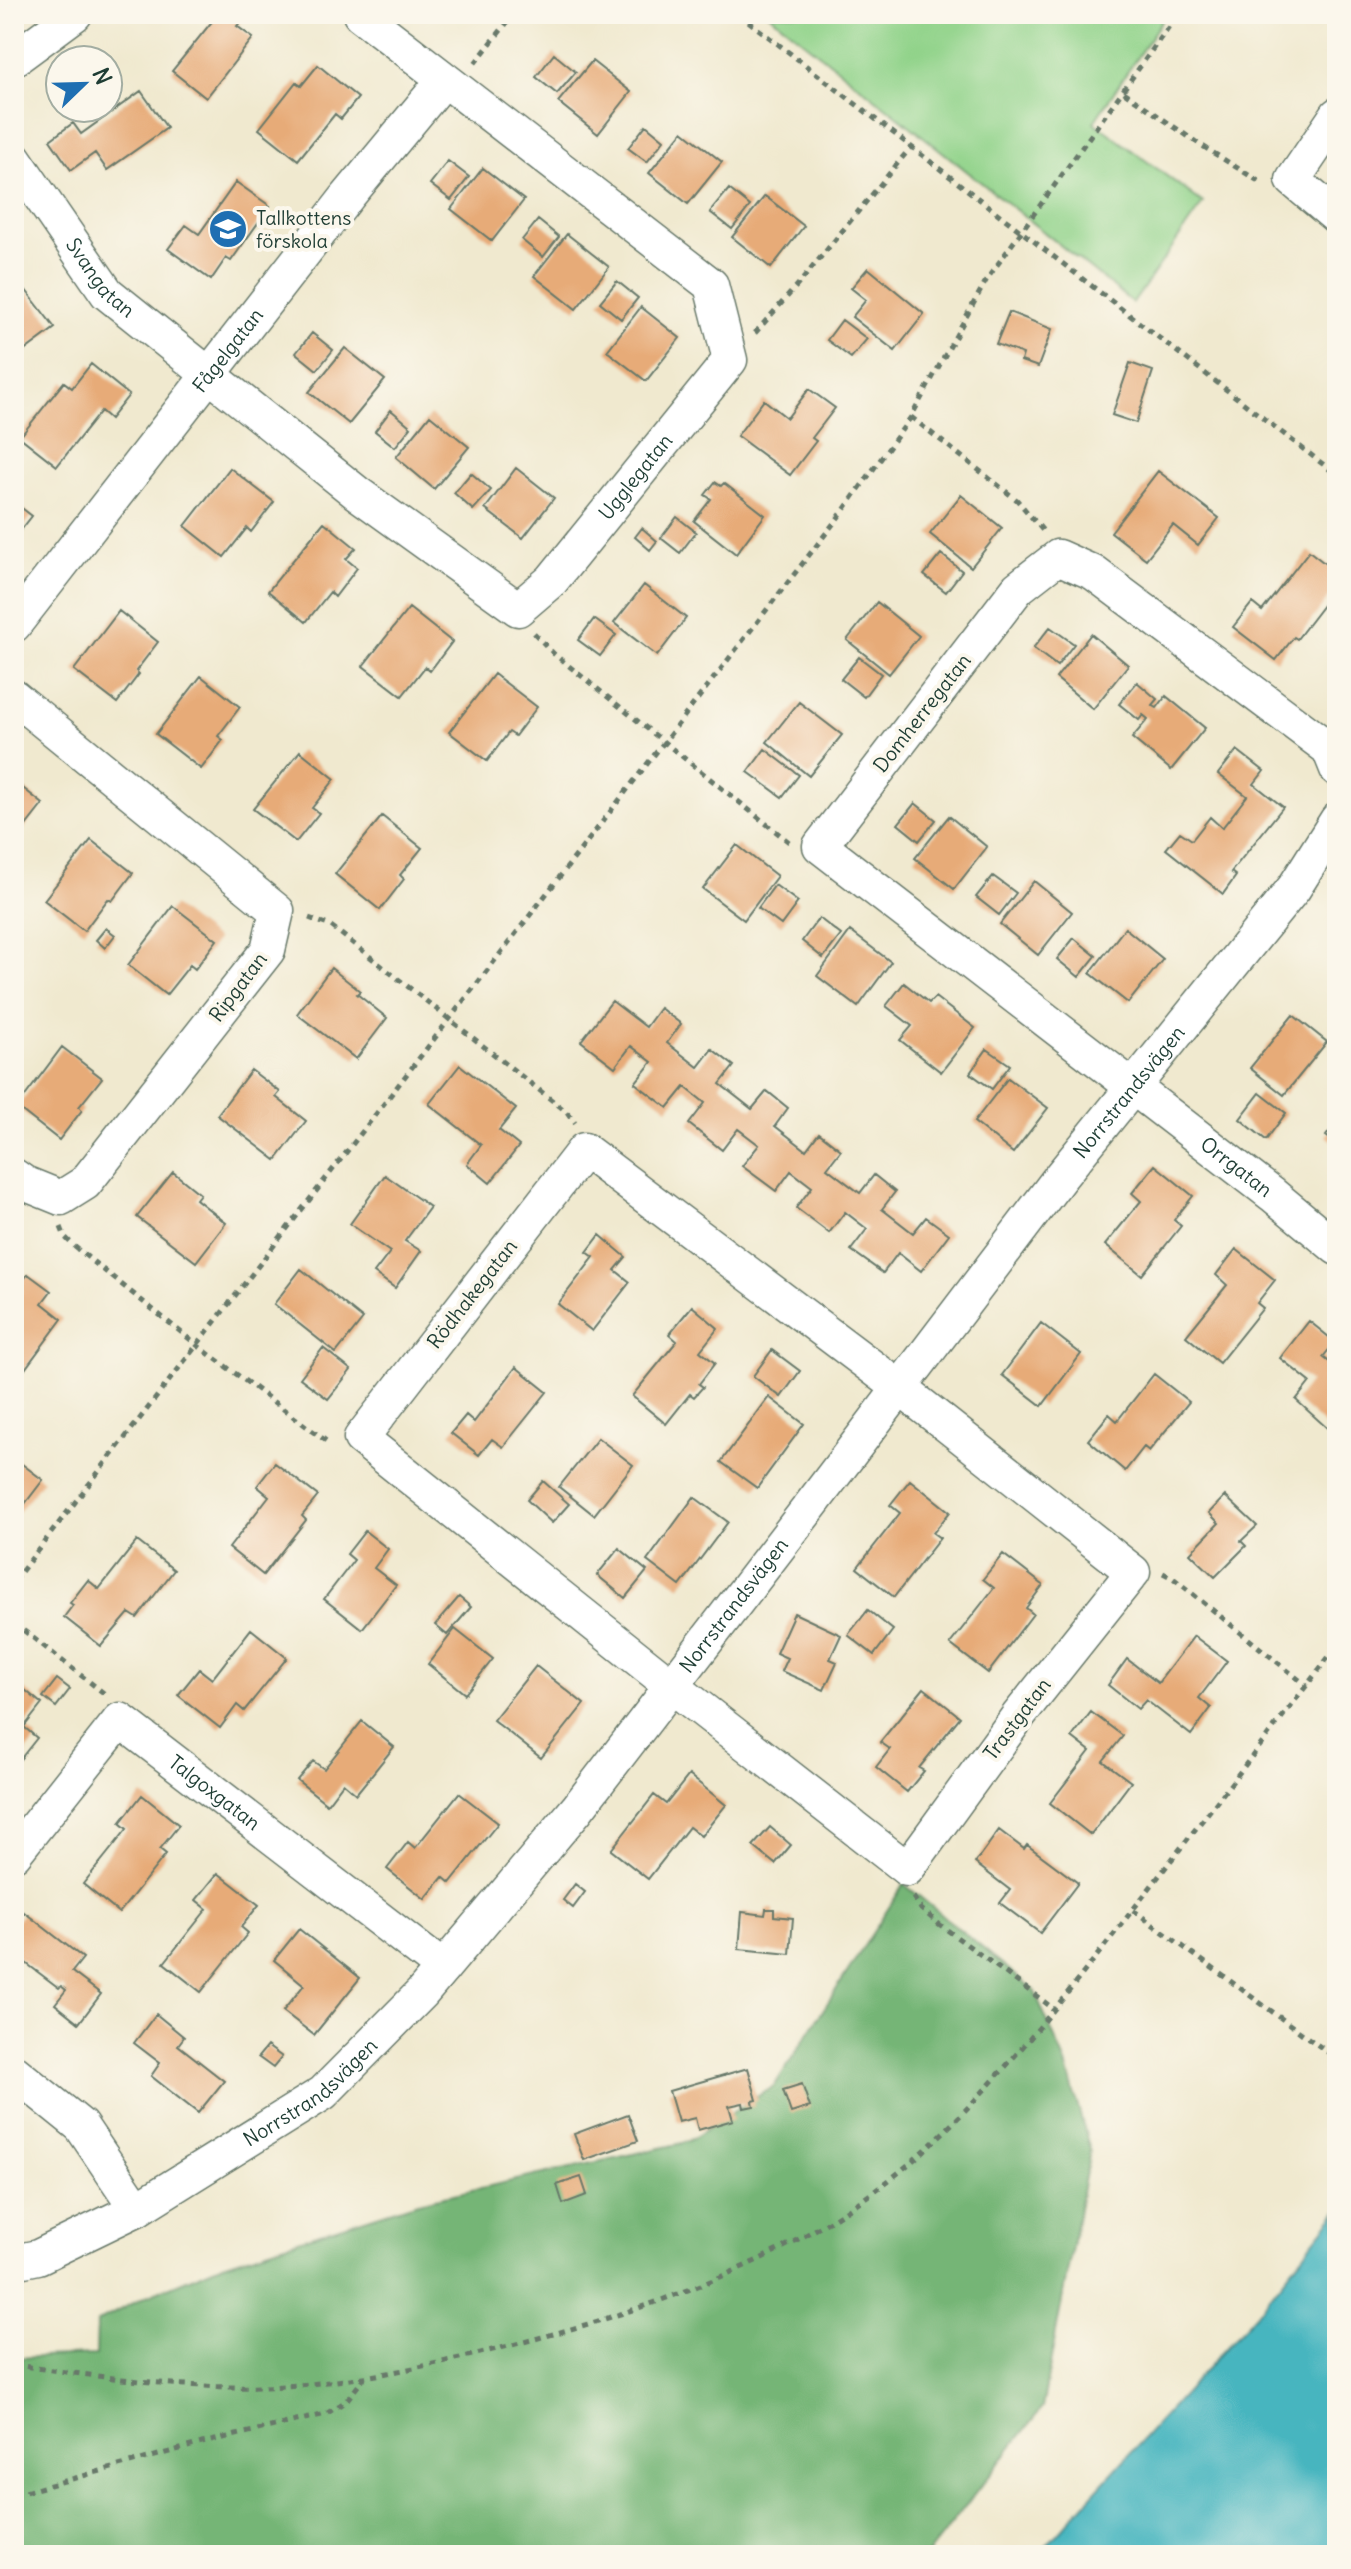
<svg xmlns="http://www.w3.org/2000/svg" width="1351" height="2569" font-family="Delius,sans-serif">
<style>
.green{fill:#91d38a;stroke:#58885f;stroke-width:2}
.forest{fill:#74b576;stroke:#4a7955;stroke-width:2}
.water{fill:#46b5bf;stroke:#32797a;stroke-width:2}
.building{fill:#e7ab78}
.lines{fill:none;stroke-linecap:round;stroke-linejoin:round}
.minor-casing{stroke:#68796a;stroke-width:37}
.path{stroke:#68796a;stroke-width:5;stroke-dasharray:6 6;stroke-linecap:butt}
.minor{stroke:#fff;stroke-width:34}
.labels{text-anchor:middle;stroke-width:8;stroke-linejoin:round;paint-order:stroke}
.poi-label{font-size:20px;fill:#1f3d34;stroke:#fbf7ec;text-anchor:start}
.street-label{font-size:20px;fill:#1f3d34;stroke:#fbf7ec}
</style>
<rect width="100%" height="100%" fill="#fbf7ec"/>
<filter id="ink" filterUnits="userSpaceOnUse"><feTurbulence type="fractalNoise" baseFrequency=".0125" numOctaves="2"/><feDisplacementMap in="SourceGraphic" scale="16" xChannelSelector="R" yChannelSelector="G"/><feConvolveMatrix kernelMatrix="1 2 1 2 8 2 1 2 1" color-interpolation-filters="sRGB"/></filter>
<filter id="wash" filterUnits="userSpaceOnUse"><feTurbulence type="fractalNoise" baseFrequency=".006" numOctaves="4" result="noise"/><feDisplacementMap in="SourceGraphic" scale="32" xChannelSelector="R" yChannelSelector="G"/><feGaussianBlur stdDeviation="1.8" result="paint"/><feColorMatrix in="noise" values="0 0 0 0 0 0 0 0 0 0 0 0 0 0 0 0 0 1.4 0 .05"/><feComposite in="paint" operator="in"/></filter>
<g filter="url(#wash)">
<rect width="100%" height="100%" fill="#f0e9cf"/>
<path class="green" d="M769 14H1166L1094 122 1203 203 1133 303Z"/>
<path class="forest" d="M904 1884 1034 1990 1066 2064 1090 2150 1042 2408 927 2555H14V2358L96 2355 97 2322 144 2297 223 2264 418 2202 687 2142 775 2085Z"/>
<path class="water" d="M1337 2212V2555H1038L1256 2314Z"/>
<g id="blocks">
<path class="building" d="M218 14H247L237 26 253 38 206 98 172 71Z
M554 54 576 72 557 94 536 77Z
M592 61 631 92 598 134 558 102Z
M318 65 358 98 341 119 335 114 298 160 259 129 296 82 301 86Z
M141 91 167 128 107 170 95 153 71 170 50 140 73 123 81 134Z
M646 125 664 140 647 162 628 148Z
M683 131 722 162 688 204 649 173Z
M448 161 469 177 451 200 430 184Z
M483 168 524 200 492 241 451 209Z
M236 182 270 206 231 261 226 258 211 280 168 249 186 225 199 234Z
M729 189 750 206 732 229 710 212Z
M765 196 804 226 771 268 732 237Z
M538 220 559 237 543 257 522 240Z
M567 234 609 267 576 309 534 276Z
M868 268 924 314 895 351 852 317 866 300 851 288Z
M617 281 638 298 621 319 600 302Z
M25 289 55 328 20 354 14 346V297Z
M641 307 680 338 646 381 607 351Z
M1009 312 1052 329 1038 367 1021 361 1023 354 996 344Z
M842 320 867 339 851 358 827 340Z
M312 333 333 350 317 370 296 353Z
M345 348 385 380 349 424 309 392Z
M1130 363 1153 371 1136 423 1112 415Z
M91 364 129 395 110 419 101 411 57 466 20 437 64 382 72 388Z
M809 389 835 408 812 438 816 441 790 475 737 436 764 400 787 418Z
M391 410 411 427 395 447 375 431Z
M430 415 469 447 434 489 396 457Z
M230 468 274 502 251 532 247 528 224 557 185 526Z
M516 468 554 498 523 538 485 509Z
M1158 471 1219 518 1198 545 1173 525 1146 559 1111 532Z
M471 473 491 490 473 510 454 493Z
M715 482 721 486 724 483 765 515 736 554 694 521 711 499 705 495Z
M961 495 1002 528 971 567 930 534Z
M14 502 32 516 14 539Z
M677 517 696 532 680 553 661 538Z
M324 522 356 548 346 559 357 568 335 597 330 592 306 622 268 591Z
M642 528 657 541 650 550 635 537Z
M1309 551 1337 573V587L1297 639 1294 637 1276 660 1233 627 1252 603 1262 611Z
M941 554 962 571 946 592 924 575Z
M644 585 686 618 657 656 614 623Z
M877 602 919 636 889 674 847 640Z
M409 608 452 642 430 671 425 667 402 696 363 666Z
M119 611 158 642 136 671 139 674 117 703 74 670Z
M594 619 616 635 600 656 578 640Z
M1050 627 1074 644 1057 666 1033 648Z
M1091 634 1128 665 1093 709 1056 678Z
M859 657 881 674 864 697 841 679Z
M494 674 537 707 515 736 509 732 487 761 449 732Z
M201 676 240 707 218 736 223 740 201 769 156 734Z
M1137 682 1157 699 1152 705 1157 708 1166 696 1205 728 1171 770 1132 738 1148 719 1143 715 1139 720 1119 704Z
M799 702 842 735 809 776 767 742Z
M765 749 799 775 782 797 748 772Z
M1237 750 1264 771 1254 784 1283 807 1231 872 1236 876 1223 894 1166 849 1180 832 1192 840 1210 817 1222 828 1247 796 1218 774Z
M300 751 335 779 312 808 319 813 296 842 253 809Z
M14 781 43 804 21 832 16 828 14 831Z
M915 803 936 820 919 841 898 824Z
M382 816 422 848 400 875 404 879 380 910 335 874Z
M949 816 987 847 954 889 915 858Z
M91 840 133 873 112 901 108 899 84 931 44 900Z
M737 845 777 876 744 920 703 889Z
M993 876 1016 893 999 915 976 897Z
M1034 881 1072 912 1038 955 1000 924Z
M775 885 798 902 781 925 758 908Z
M173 906 217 940 195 969 190 965 166 995 128 965Z
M819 918 841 935 823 958 802 941Z
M106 928 115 935 105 948 96 940Z
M1125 928 1163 959 1128 1003 1090 973Z
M850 931 891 962 858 1007 817 976Z
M1074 938 1096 956 1079 977 1057 959Z
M331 968 360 991 357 994 387 1018 356 1059 297 1014Z
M904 983 929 1003 935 997 975 1028 941 1072 900 1040 912 1026 886 1006Z
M612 1001 646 1027 660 1008 681 1024 667 1043 698 1067 712 1049 734 1066 720 1084 752 1109 767 1091 788 1108 775 1126 806 1150 819 1133 841 1150 827 1168 860 1193 874 1175 895 1192 882 1209 913 1233 926 1217 949 1234 921 1271 898 1253 883 1273 851 1250 867 1229 845 1212 829 1233 796 1208 812 1187 791 1171 776 1191 742 1166 759 1145 738 1129 722 1150 689 1124 705 1103 685 1087 668 1108 635 1083 652 1062 631 1046 615 1067 581 1041Z
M1293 1015 1327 1042 1284 1095 1250 1068Z
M62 1047 102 1078 79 1107 82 1110 59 1140 17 1107Z
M987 1049 1010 1065 992 1089 970 1073Z
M460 1065 516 1109 499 1130 519 1146 490 1183 467 1164 481 1145 429 1104Z
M251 1070 280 1092 276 1097 306 1121 276 1160 217 1115Z
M1008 1078 1048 1108 1013 1153 974 1122Z
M1260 1093 1286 1113 1266 1140 1240 1119Z
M1337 1121V1144L1326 1136Z
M1155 1165 1193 1196 1174 1220 1181 1226 1142 1275 1105 1245 1141 1201 1132 1193Z
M173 1172 200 1194 196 1199 226 1223 196 1262 137 1217Z
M385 1175 430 1207 405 1241 421 1251 395 1288 374 1273 390 1252 350 1224Z
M600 1235 626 1257 615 1270 630 1282 592 1331 558 1304 594 1257 587 1252Z
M1236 1249 1275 1280 1257 1303 1263 1308 1219 1363 1186 1336 1227 1285 1216 1275Z
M301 1269 363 1319 336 1353 274 1304Z
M28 1274 51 1291 42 1303 62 1319 22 1373 14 1367V1302L23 1291 18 1287Z
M692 1306 718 1328 700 1351 715 1363 699 1384 703 1387 694 1397 690 1394 666 1424 632 1396 677 1341 669 1334Z
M1309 1321 1335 1342 1323 1357 1337 1368V1437L1296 1400 1310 1382 1280 1358Z
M1041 1323 1081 1354 1042 1406 1002 1375Z
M323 1348 351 1370 328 1399 300 1378Z
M772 1350 800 1371 781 1397 753 1376Z
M516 1367 547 1392 503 1447 492 1439 479 1455 451 1433 466 1415 474 1422Z
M1154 1374 1189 1402 1149 1451 1144 1447 1125 1471 1088 1440 1109 1414 1117 1421Z
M769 1397 804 1424 757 1488 721 1462Z
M598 1438 633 1465 594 1515 559 1487Z
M14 1458 43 1480 14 1518Z
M275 1463 318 1496 302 1516 306 1520 263 1575 229 1548 269 1496 257 1486Z
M910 1480 950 1512 933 1533 940 1538 894 1597 857 1568 900 1513 890 1505Z
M543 1481 569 1504 552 1523 527 1500Z
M1225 1496 1257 1526 1241 1541 1246 1546 1215 1577 1190 1553 1219 1523 1209 1513Z
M694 1497 728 1522 680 1586 647 1561Z
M365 1531 388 1549 374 1568 396 1585 362 1629 324 1599 354 1560 347 1554Z
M137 1541 174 1570 137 1618 129 1613 101 1646 64 1617 73 1605 70 1603 88 1580 99 1589Z
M619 1548 647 1571 625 1598 597 1575Z
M1003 1554 1043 1585 1026 1608 1033 1614 988 1673 950 1644 994 1588 983 1579Z
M459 1597 471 1607 447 1635 435 1625Z
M868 1610 893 1630 874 1655 848 1635Z
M794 1613 841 1635 830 1659 837 1662 824 1690 781 1671 787 1658 776 1653Z
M251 1629 287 1658 244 1711 237 1705 220 1728 178 1695 199 1669 212 1679Z
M455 1629 493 1659 465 1694 428 1664Z
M1194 1636 1227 1661 1199 1698 1211 1708 1191 1735 1146 1700 1138 1709 1108 1685 1127 1659 1158 1683Z
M536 1666 584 1704 541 1758 493 1720Z
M57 1679 70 1689 56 1707 43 1697Z
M14 1681 42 1704 24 1727 37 1738 14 1767Z
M924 1688 960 1717 919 1768 924 1771 907 1792 876 1767 890 1749 880 1742Z
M1091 1712 1123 1736 1103 1761 1131 1782 1091 1835 1050 1803 1090 1751 1072 1737Z
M362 1721 394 1747 356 1794 343 1783 327 1804 297 1780 313 1761 324 1769Z
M689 1775 726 1805 701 1836 689 1827 648 1879 611 1850 654 1795 666 1804Z
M459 1793 498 1823 450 1883 443 1877 425 1899 387 1869 408 1842 415 1848Z
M142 1795 179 1825 160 1849 166 1854 119 1913 83 1884 127 1829 120 1823Z
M770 1827 791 1845 775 1864 753 1846Z
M999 1830 1024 1849 1027 1845 1078 1883 1040 1933 1000 1903 1010 1890 975 1863Z
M218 1873 259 1905 241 1927 248 1933 201 1992 164 1963 207 1909 196 1900Z
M575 1884 585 1892 573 1908 563 1900Z
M766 1909H774V1916L793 1918 790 1954 739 1949 742 1912 765 1915Z
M24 1912 83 1958 72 1972 101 1994 79 2023 55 2004 66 1990 61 1986 59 1988 14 1954V1925Z
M299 1929 360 1978 314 2035 283 2011 304 1985 274 1960Z
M156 2014 184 2037 178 2045 224 2081 198 2113 151 2076 160 2063 134 2043Z
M267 2046 282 2057 273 2068 258 2057Z
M748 2068 757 2100 753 2101 754 2106 744 2108 743 2103 729 2106 733 2120 698 2130 695 2118 678 2122 669 2091Z
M802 2084 810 2107 791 2113 783 2090Z
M628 2114 638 2141 584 2160 574 2134Z
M581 2177 587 2195 563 2204 557 2185Z"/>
</g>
</g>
<g filter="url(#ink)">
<use href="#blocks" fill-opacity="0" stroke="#68796a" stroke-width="2"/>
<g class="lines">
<defs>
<g id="minor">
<path d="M14 59 75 14"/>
<path d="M1337 115 1293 180 1337 217"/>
<path id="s1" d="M14 158 107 293 357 493 518 609 552 580 730 360 711 285 360 14"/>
<path id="s2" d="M14 625 348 196 444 80"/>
<path d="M14 697 277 911 268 950 85 1183 61 1198 24 1183 14 1176"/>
<path id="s3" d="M1337 769 1329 749 1094 573 1058 557 1018 588 820 846 1273 1195 1337 1248"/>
<path d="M584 1150 900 1388 1133 1572 1019 1715 907 1869 672 1686 361 1438Z"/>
<path id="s4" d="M14 1854 120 1720 443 1968"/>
<path d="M14 2072 81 2126 137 2209"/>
<path id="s5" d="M14 2262 38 2257 137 2209 323 2093 422 1993 577 1809 811 1505 1061 1176 1294 888 1337 820"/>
</g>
</defs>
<use href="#minor" class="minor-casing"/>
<path class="path" d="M739 14 1337 475
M475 63 514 14
M1124 92 1196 142 1263 184
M755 333 802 280 911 147
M911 417 1017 500 1044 532
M534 633 554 654 789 842
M309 918 331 926 567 1112 575 1123
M61 1227 65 1237 75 1247 197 1345 329 1443
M1163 1573 1173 1578 1307 1686
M14 1581 844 510 911 417 987 279 1178 14
M14 1623 105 1694
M913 1897 921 1909 939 1924 1054 2009
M1133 1910 1337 2059
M14 2365C97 2376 181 2389 264 2387 348 2384 431 2366 512 2345 660 2307 811 2254 926 2149 1005 2075 1072 1988 1138 1903 1204 1818 1271 1732 1337 1646
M14 2495 202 2443 326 2414 346 2401 365 2377"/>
<use href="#minor" class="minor"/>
</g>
</g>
<defs>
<symbol id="school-disc" viewBox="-11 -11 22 22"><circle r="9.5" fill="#1f6fb2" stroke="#fbf7ec"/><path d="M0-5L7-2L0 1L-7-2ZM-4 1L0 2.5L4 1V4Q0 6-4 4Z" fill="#fff"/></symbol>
</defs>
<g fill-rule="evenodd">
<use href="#school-disc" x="206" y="207" width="44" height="44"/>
</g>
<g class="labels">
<g class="poi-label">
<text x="256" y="225">Tallkottens<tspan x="256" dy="23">förskola</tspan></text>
</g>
<g class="street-label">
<text dy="7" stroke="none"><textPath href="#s1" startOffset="148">Svangatan</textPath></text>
<text dy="7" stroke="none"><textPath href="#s2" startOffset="348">Fågelgatan</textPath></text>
<text dy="7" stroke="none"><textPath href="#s1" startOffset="860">Ugglegatan</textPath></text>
<text transform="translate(922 713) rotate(-52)" y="7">Domherregatan</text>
<text transform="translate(238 987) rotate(-53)" y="7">Ripgatan</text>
<text dy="7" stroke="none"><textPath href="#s5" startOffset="1640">Norrstrandsvägen</textPath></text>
<text dy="7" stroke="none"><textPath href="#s3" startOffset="1256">Orrgatan</textPath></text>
<text transform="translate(472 1294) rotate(-52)" y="7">Rödhakegatan</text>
<text dy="7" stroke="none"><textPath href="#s5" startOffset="992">Norrstrandsvägen</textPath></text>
<text transform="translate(1017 1719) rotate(-53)" y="7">Trastgatan</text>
<text dy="7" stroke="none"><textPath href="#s4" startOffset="290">Talgoxgatan</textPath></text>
<text dy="7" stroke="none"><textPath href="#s5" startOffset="344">Norrstrandsvägen</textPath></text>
</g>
</g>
<rect width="1351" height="2569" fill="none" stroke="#fbf7ec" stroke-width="48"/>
<g transform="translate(84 84) rotate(67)"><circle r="38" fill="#fbf7ec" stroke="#a3ada2" stroke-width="2"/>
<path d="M0-6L14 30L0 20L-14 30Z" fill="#1f6fb2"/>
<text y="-12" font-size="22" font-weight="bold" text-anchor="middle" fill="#1f3d34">N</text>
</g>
</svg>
